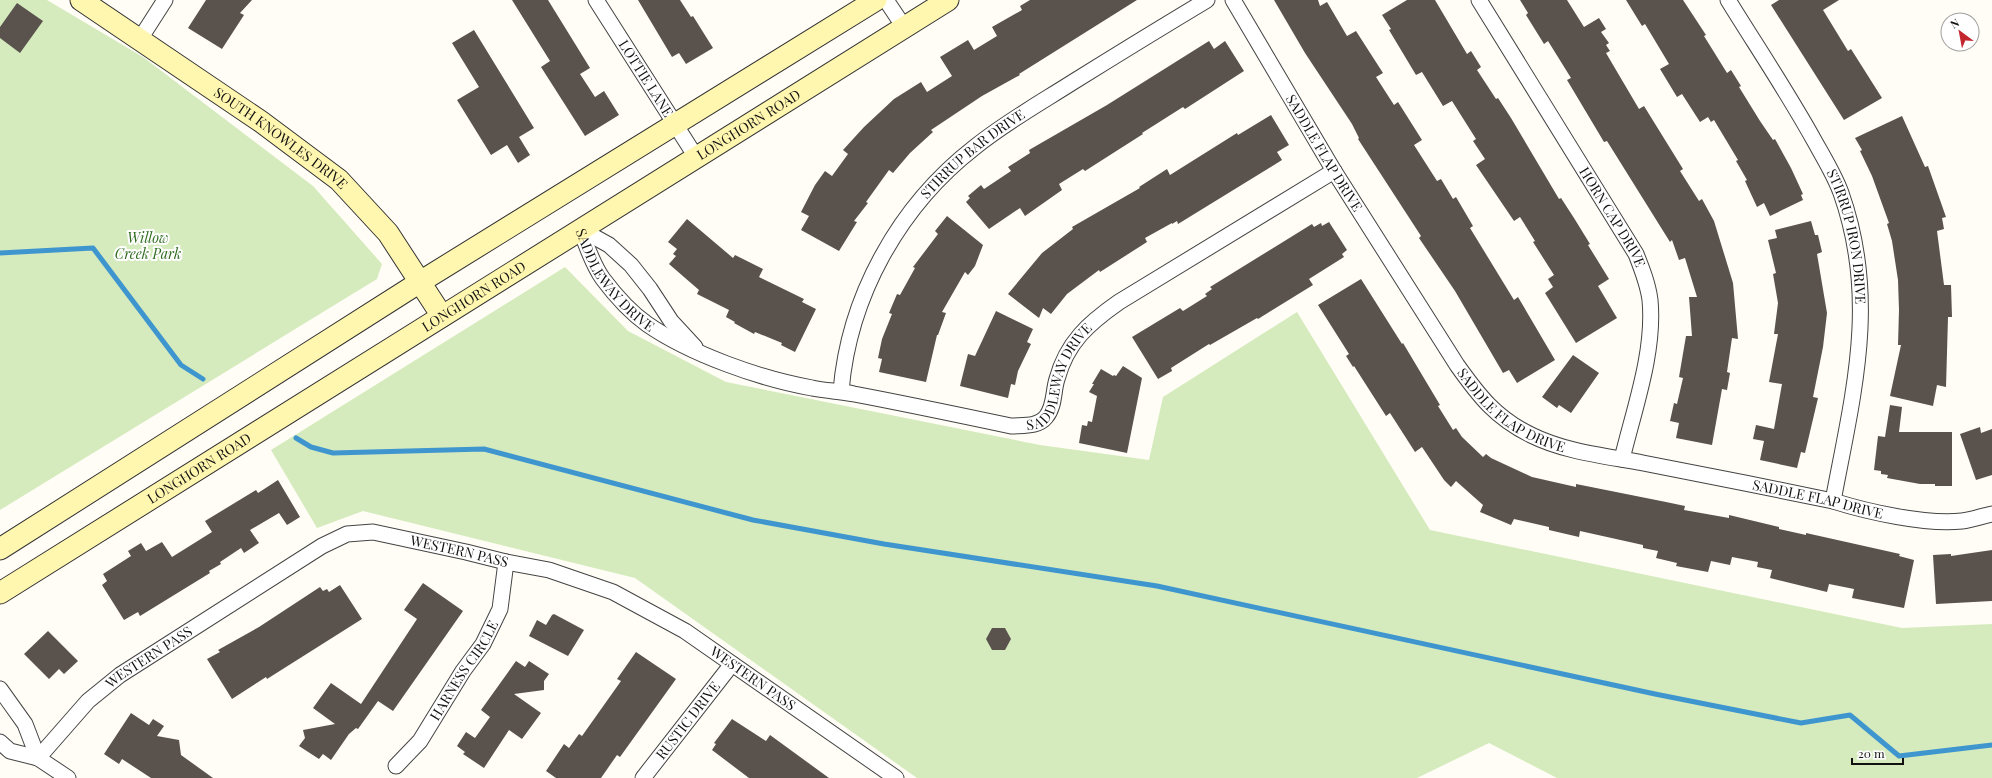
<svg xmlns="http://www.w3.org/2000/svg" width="1992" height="778" font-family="'Playfair Display',serif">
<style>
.green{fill:#d5ebbd}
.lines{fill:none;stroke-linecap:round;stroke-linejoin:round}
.stream{stroke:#3f96cf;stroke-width:5}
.building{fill:#5a524d}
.street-casing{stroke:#444;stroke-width:17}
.secondary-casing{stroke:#333;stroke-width:23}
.street{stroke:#fff;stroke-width:15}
.secondary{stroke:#fff6b0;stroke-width:21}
.labels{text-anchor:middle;stroke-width:4;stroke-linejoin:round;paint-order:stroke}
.street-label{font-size:14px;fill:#111;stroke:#fff}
.park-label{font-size:14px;font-style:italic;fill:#2f6b1f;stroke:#fff}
</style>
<rect width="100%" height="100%" fill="#fffdf5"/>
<path class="green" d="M0 0H47L143 57 313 186 382 264 377 279 0 510Z
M565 267 628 331 726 382 1040 445 1149 460 1163 397 1297 312 1430 530 1902 628 1992 624V778H1557L1489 743 1417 778H917L635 578 363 511 317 528 271 450Z"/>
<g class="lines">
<path class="stream" d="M0 253 93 248 181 365 203 379
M296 438 311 447 333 453 484 449 753 520 884 544 1157 586 1655 694 1801 723 1850 715 1899 756 1992 745"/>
</g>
<path class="building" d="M206 0H252L240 13 244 15 222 49 188 28Z
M512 0H548L590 68 580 74 595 97 604 91 619 115 585 136 541 67 550 61Z
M638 0H680L691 17 693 16 713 48 686 64 679 53 672 57Z
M1030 0H1137L1019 74 1020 75 982 96 931 130 933 132 910 153 893 173 889 170 866 202 868 203 854 221 857 222 839 251 801 230 809 216 801 212 815 185 825 171 832 176 848 154 843 150 864 127 894 99 921 82 927 92 952 76 940 57 968 40 974 50 997 36 992 27 1022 10 1020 6Z
M1274 0H1318L1320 6 1327 2 1347 36 1356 31 1383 73 1376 77 1394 105 1398 102 1422 140 1414 145 1437 181 1441 179 1453 199 1456 197 1473 226 1470 228 1514 300 1518 297 1555 360 1517 383 1509 370 1503 373 1455 291 1419 238 1421 236 1358 139 1359 138 1352 124 1305 53Z
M1407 0H1435L1467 54 1471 51 1481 67 1477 70 1496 99 1498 98 1511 118 1559 199 1561 198 1574 218 1590 244 1588 245 1609 279 1598 286 1617 318 1576 343 1545 293 1553 287 1548 279 1554 275 1533 242 1535 241 1520 217 1514 221 1476 165 1485 159 1473 141 1476 139 1452 101 1443 106 1422 72 1416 75 1389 30 1391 29 1382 15Z
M1520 0H1567L1584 27 1599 18 1606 29 1601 32 1609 43 1606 45 1610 51 1606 53 1639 109 1644 106 1683 169 1680 171 1699 201 1702 199 1714 221 1733 283 1738 339 1732 338 1727 372 1730 373 1727 390 1722 389 1712 445 1676 438 1679 423 1670 421 1674 403 1677 404 1683 378 1679 377 1686 336H1692L1689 297H1697L1685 258 1679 260 1672 240 1670 242 1607 141 1604 142 1567 80 1571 78 1548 41 1544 44 1526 15 1528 13Z
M1626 0H1683L1706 35 1704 36 1727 73 1731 70 1741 86 1739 87 1760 121 1773 140 1775 139 1791 168 1803 194 1801 195 1803 200 1770 216 1764 203 1757 207 1745 181 1747 180 1736 161 1738 160 1714 120 1711 122 1708 117 1700 122 1682 94 1677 97 1660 69 1669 64 1645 24 1642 26Z
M1779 0H1839L1823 10 1848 51 1851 49 1882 98 1844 120 1771 5Z
M17 3 43 21 20 53 0 38V27Z
M474 30 534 128 519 137 530 155 518 163 507 145 491 155 457 100 479 87 452 43Z
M1209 41 1214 49 1225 41 1244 71 1185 109 1183 107 1142 133 1143 134 1085 171 1083 169 1059 184 1062 190 1025 216 1020 208 989 229 966 202 970 198 968 196 981 185 984 189 1011 171 1008 167 1030 153 1029 150 1107 105Z
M1271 115 1289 145 1277 152 1282 160 1178 224 1177 221 1172 224V223L1145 238 1147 242 1100 272 1099 270 1067 294 1051 314 1043 308 1039 318 1008 294 1042 253 1073 229 1072 227 1140 188 1139 187 1167 169 1170 175 1237 133 1238 135Z
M1902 116 1925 167 1928 166 1946 217 1942 218 1944 229 1937 231 1944 285H1951L1952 317H1948L1946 387 1937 385 1933 406 1890 396 1901 345H1898L1899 310 1898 280 1892 241 1887 224 1889 223 1872 176 1860 151 1862 150 1855 138Z
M947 216 983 245 975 266 968 275 965 272 942 312 946 313 938 335H937L926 382 879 372 882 359 878 358 882 339 892 314 889 313 897 294 900 295 915 268 913 267 938 234 935 231Z
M687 219 733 258 735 255 763 269 759 277 804 299 802 302 816 309 795 352 781 345 782 343 755 332 754 334 734 323 735 322 726 317 729 310 697 294 699 290 669 264 676 256 673 254 677 249 668 242Z
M1811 221 1815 235H1818L1822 252 1817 254 1827 313 1823 347 1813 397 1818 398 1805 453 1801 452 1797 468 1760 460 1764 441 1753 439 1756 425 1774 429 1782 384 1769 382 1778 334H1774L1778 303 1773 274 1776 273 1768 240 1777 238 1775 230Z
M1329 222 1347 250 1342 254 1344 257 1309 279 1313 285 1258 319 1257 318 1210 345 1209 344 1171 368 1172 371 1158 379 1132 337 1180 308 1183 311 1207 296 1205 294 1212 289 1210 287 1312 224 1314 227 1321 223 1322 226Z
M1361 279 1402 344 1403 343 1440 405 1438 406 1453 430 1456 428 1462 437 1483 457 1486 454 1491 458 1532 477 1576 487V484L1666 502 1685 506 1684 510 1729 518V515L1779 527V529L1806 535V533L1900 554 1899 556 1914 560 1904 608 1852 598 1854 589 1829 584 1827 592 1770 578 1772 570 1757 567 1758 562 1732 557 1730 565 1711 561 1708 572 1676 566 1677 563 1656 558 1658 551 1643 548V545L1580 531 1579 537 1549 530V527L1514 519 1511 525 1480 512 1483 505 1456 481 1451 487 1444 480 1422 447 1415 452 1390 413 1386 416 1354 366 1353 367 1346 356 1349 354 1318 305Z
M996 311 1033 329 1027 342 1031 344 1018 371 1015 385 1011 384 1008 398 960 386 968 354 975 356Z
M1573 355 1599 373 1571 413 1559 405 1557 408 1542 397Z
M1123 366 1142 378 1127 453 1079 443 1082 425 1087 426 1088 421 1092 422 1097 396 1089 392 1094 384H1092L1101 369 1113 376 1114 375 1116 376Z
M1890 405 1902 407 1899 432H1952V486H1935V484H1920L1887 478 1888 475 1881 474V471L1874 470 1878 436 1885 437Z
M1980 427 1981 433 1992 429V475L1976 480 1960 434Z
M278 480 300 517 287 525 279 513 250 530 259 543 244 553 241 548 220 562 221 564 209 571 210 573 140 616 138 612 124 620 102 585 107 581 103 574 131 556 128 551 141 543 146 551 162 542 172 557 212 532 205 521 256 490 258 493Z
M1992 550V601L1936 604 1933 555 1951 554V556Z
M423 583 463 611 393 711 378 701 358 729 356 728 349 734 331 760 323 754 319 759 299 746 305 738 303 730 335 724 313 708 331 683 361 704 417 619 404 610Z
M340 585 362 619 267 679 266 677 232 699 207 659 220 652 218 650 259 627 320 587 323 591 327 589 329 592Z
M554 614 584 630 568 656 529 636 537 620 546 625 552 615Z
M992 628H1005L1011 639 1005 650H992L986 639Z
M48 631 78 661 64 674 59 669 49 679 24 654Z
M636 652 676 679 620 757 617 755 601 778H556L546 771 564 744 569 748 579 734 582 736 621 681 617 679Z
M516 661 525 667 529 661 549 674 544 681V690L514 694 541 713 522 739 509 730 484 768 463 754 465 752 457 746 466 732 475 738 490 717 481 710Z
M131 713 149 725 153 719 164 726 157 736 179 740 181 755 213 778H151L122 759 119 764 104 754Z
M732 719 766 741 770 735 829 778H749L712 750 716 744 714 743Z"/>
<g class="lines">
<defs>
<g id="street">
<path id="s1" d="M596 0 696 157"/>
<path d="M886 0 904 27"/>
<path id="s2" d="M1233 0 1334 171 1457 365C1479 396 1496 418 1531 435 1565 452 1606 456 1643 463 1706 475 1770 488 1833 501 1868 512 1926 525 1962 521 1972 520 1982 516 1992 514"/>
<path id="s3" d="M1479 0 1636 254C1642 269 1648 284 1650 300 1655 352 1634 409 1622 459"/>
<path id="s4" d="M1728 0C1757 47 1788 93 1815 142 1824 158 1835 176 1841 193 1879 300 1853 394 1833 501"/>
<path d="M140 39 165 0"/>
<path id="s5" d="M580 229C587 246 592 264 603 279 615 295 630 312 647 324 690 354 761 379 812 388 826 391 840 391 854 394 907 404 959 415 1011 426 1023 425 1038 427 1046 417 1055 406 1053 391 1057 379 1067 342 1089 323 1119 302L1334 171"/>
<path d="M580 229 609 245 631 265 650 289 671 321 695 347"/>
<path id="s6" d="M841 391C849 296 899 206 975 147 1006 122 1040 103 1073 82 1118 54 1162 27 1207 0"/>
<path d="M0 689 25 724 38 758"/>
<path d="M0 742 10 751 38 758 68 778"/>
<path id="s7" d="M38 758 88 701 120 675 322 546 347 534 373 532 466 552 506 562 549 570 613 592 685 631 896 778"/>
<path id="s8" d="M396 766 420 741 463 671 483 644 500 609 506 562"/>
<path id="s9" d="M643 778 732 664"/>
</g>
<g id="secondary">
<path id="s10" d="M81 0 260 121 339 180 388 233 442 316"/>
<path d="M0 549 420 282 876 0"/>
<path id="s11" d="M0 593 948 0"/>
</g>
</defs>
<use href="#street" class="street-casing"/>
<use href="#secondary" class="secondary-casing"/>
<use href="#street" class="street"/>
<use href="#secondary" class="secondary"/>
</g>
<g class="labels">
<g class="street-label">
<text dy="5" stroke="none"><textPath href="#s1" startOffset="93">LOTTIE LANE</textPath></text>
<text dy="5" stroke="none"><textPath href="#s11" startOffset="883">LONGHORN ROAD</textPath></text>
<text dy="5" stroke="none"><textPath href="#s10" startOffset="243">SOUTH KNOWLES DRIVE</textPath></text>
<text dy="5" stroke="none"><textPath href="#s2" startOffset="178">SADDLE FLAP DRIVE</textPath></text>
<text dy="5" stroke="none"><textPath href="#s6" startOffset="280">STIRRUP BAR DRIVE</textPath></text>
<text dy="5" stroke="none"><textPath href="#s3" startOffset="255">HORN CAP DRIVE</textPath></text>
<text dy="5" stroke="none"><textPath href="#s4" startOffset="268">STIRRUP IRON DRIVE</textPath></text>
<text dy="5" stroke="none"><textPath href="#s5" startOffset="63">SADDLEWAY DRIVE</textPath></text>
<text dy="5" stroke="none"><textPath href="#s11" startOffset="559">LONGHORN ROAD</textPath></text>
<text dy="5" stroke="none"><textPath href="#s5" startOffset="577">SADDLEWAY DRIVE</textPath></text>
<text dy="5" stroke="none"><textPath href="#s2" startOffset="501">SADDLE FLAP DRIVE</textPath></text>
<text dy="5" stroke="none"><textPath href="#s11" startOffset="235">LONGHORN ROAD</textPath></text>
<text dy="5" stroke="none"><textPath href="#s2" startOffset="826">SADDLE FLAP DRIVE</textPath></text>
<text dy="5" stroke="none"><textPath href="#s7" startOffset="499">WESTERN PASS</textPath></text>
<text dy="5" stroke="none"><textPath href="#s7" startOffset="151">WESTERN PASS</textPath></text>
<text dy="5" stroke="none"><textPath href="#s8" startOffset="118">HARNESS CIRCLE</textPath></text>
<text dy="5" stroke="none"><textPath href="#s7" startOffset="823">WESTERN PASS</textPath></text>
<text dy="5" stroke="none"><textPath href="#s9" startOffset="73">RUSTIC DRIVE</textPath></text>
</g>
<g class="park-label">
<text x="148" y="243">Willow<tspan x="148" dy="16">Creek Park</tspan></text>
</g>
</g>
<g transform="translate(1960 32) rotate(328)"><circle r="19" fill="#ffffff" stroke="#a0a0a0"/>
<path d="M0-3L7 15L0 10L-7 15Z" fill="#c4262e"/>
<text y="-6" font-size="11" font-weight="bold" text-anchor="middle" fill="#111111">N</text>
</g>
<path d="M1852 758v6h51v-6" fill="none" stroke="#111111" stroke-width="2"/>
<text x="1858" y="758" font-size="12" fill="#111111" stroke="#ffffff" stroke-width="3" paint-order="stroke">20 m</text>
</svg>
